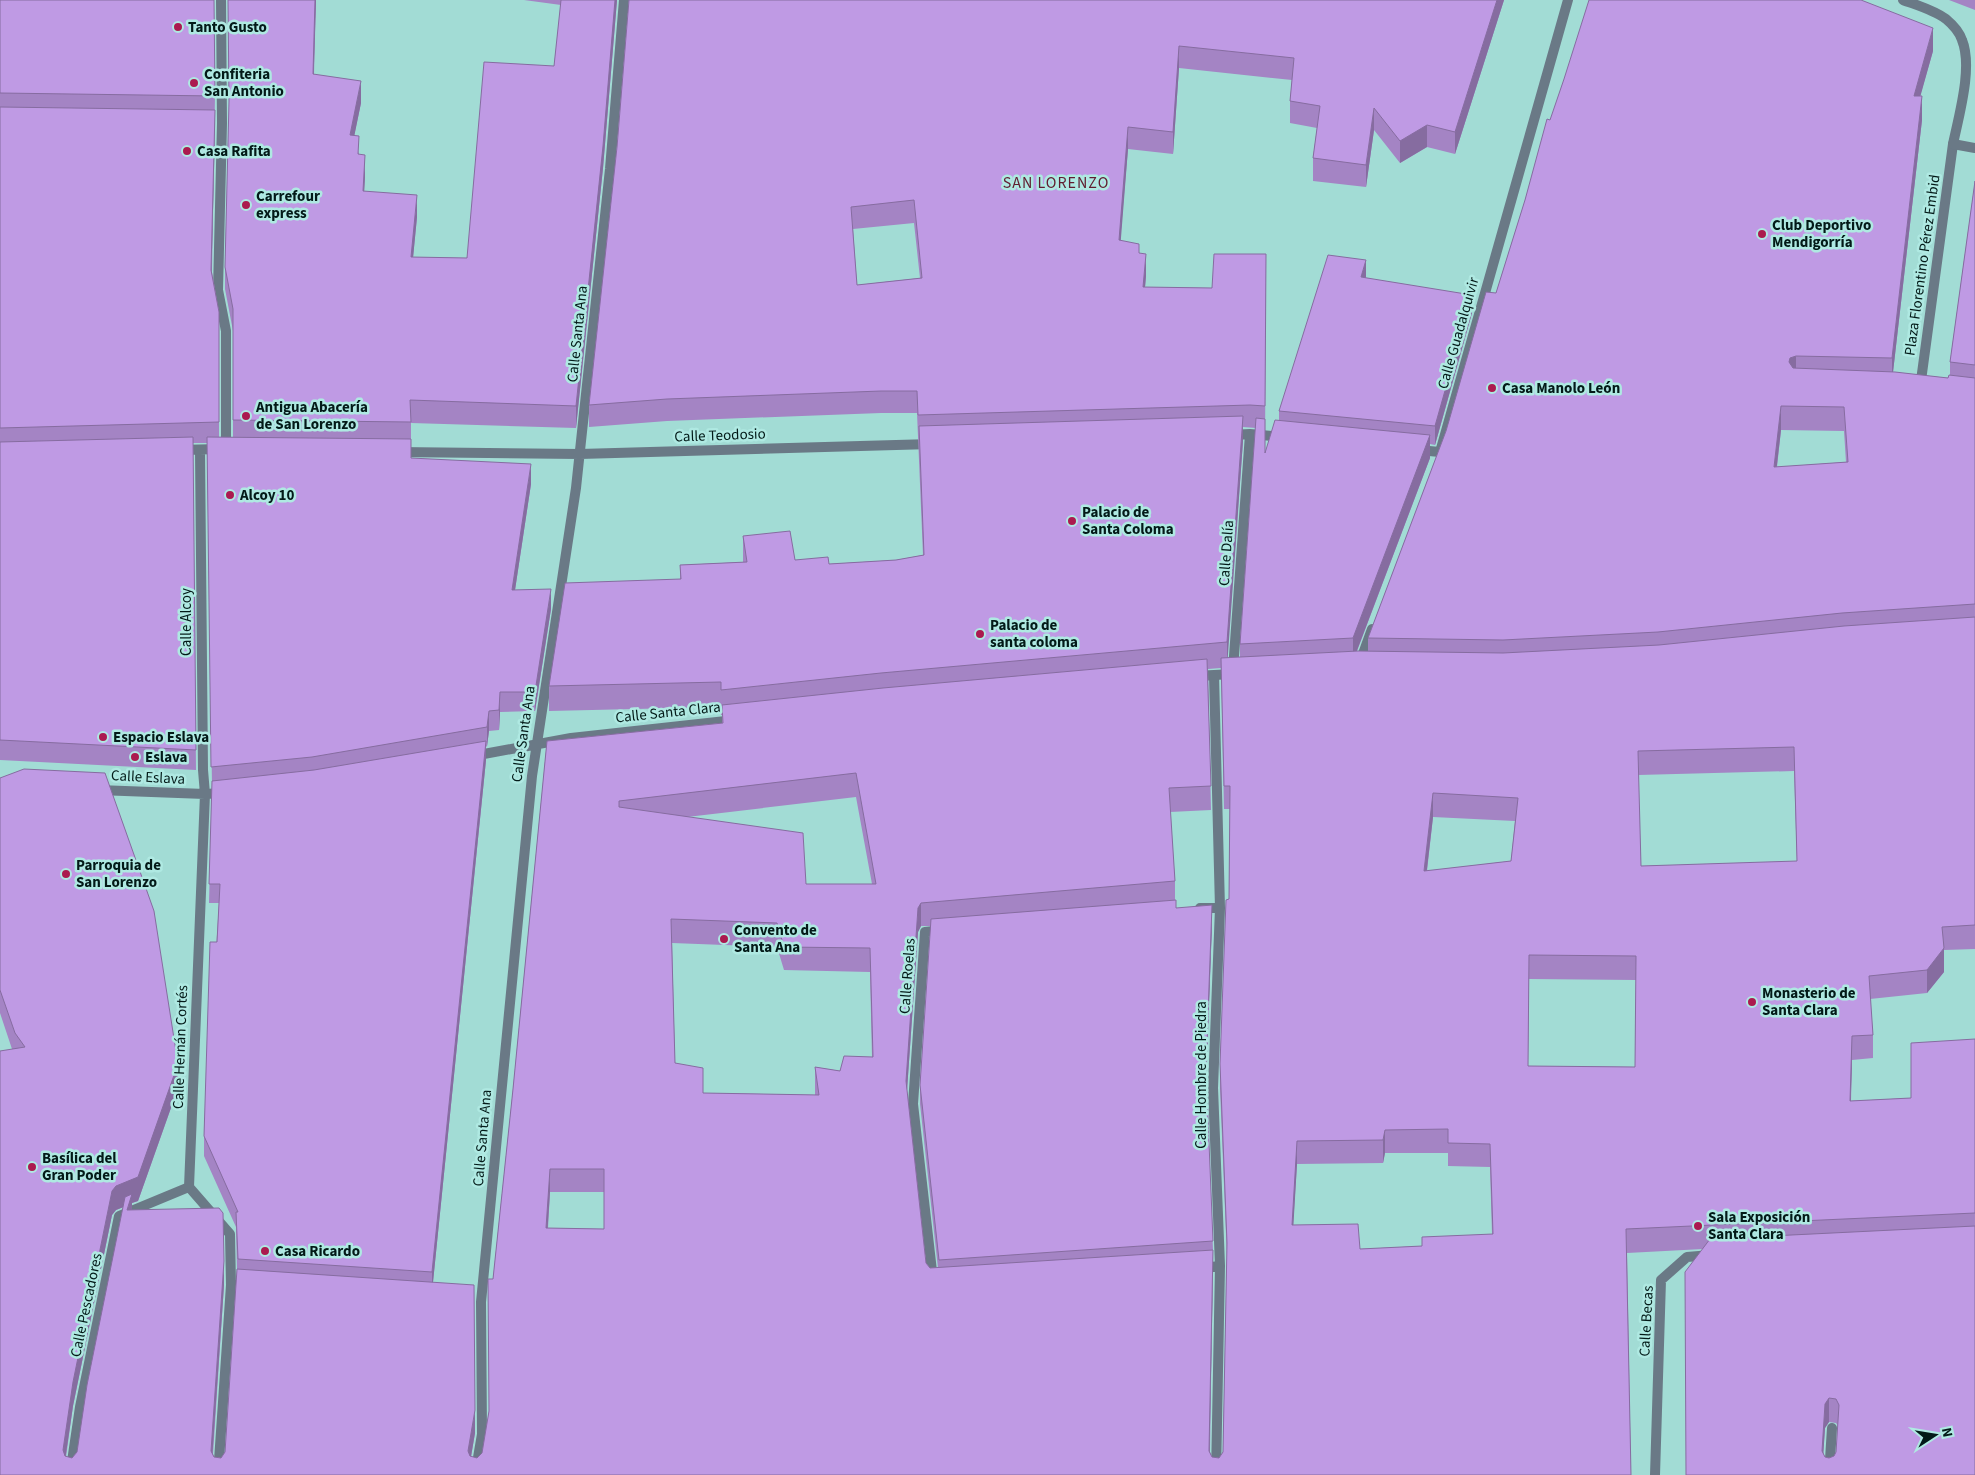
<svg xmlns="http://www.w3.org/2000/svg" width="1975" height="1475" font-family="'Source Sans 3',sans-serif">
<style>
.lines{fill:none;stroke-linecap:round;stroke-linejoin:round}
.pedestrian{stroke:#6a7986;stroke-width:10}
.minor{stroke:#6a7986;stroke-width:10}
.wall{fill:#a484c4;fill-rule:evenodd}
.shaded-wall{fill:#866ca0}
.building{fill:#bf9ae4;stroke:#866ca0;fill-rule:evenodd}
.poi-dot{fill:#ab1a4f;stroke:#afe9e2;stroke-width:2}
.labels{text-anchor:middle;stroke-width:5;stroke-linejoin:round;paint-order:stroke}
.poi-label{font-size:15px;font-weight:bold;fill:#031a18;stroke:#afe9e2;text-anchor:start}
.street-label{font-size:15px;fill:#031a18;stroke:#afe9e2}
.neighbourhood-label{font-size:16px;letter-spacing:1px;fill:#611c30;stroke:#afe9e2}
</style>
<rect width="100%" height="100%" fill="#a2dcd5"/>
<g class="lines">
<path class="pedestrian" d="M1920 388 1953 144
M218 1475 231 1285
M1829 1475 1832 1428"/>
<path class="minor" d="M221 0 222 123 218 290 226 331V449
M1903 0C1916 5 1934 10 1946 19 1952 24 1959 31 1962 40 1973 67 1959 115 1953 144L1975 148
M1229 435 1250 434 1282 437
M179 450 220 449
M200 450 203 770 205 794 189 1187 230 1234 231 1285 250 1286
M1418 450 1440 452
M397 452 580 454 932 444
M1440 452 1568 0
M1360 662 1372 629
M1233 670 1250 434
M1214 675 1220 908 1213 1088 1220 1266 1216 1475
M1195 676 1233 674
M473 756 571 738 735 720
M98 790 205 794 223 793
M1200 908H1220
M1201 1268 1220 1266
M933 1280 913 1104 925 932 943 930
M70 1475 80 1407 119 1216 189 1187
M475 1475 482 1434 481 1302 532 776 576 488 610 169 624 0
M1655 1475 1661 1280 1687 1257 1711 1255"/>
</g>
<path class="wall" d="M0 0 215 96 212 272 219 312V437H233V331L225 289V267L316 0 314 74 361 103 354 136 365 177 364 191 417 217 413 257 467 258 554 66 561 5 524 0H617L603 168 576 428 411 423V458L531 484 515 590 551 609 535 711 500 712 499 730 489 731 487 746 486 747V760L433 1282 475 1433 471 1457 477 1458 482 1453 489 1412 493 1279 513 1089 547 741 722 723V715H721V707L549 711V686L680 579V565L743 562V536L795 560 829 564 896 560 923 555 917 413H881L667 421 589 427V405L617 147 629 0H1504L1455 154 1427 147 1400 163 1374 130 1366 187 1313 181V158L1317 128 1290 123V101L1292 80 1179 68 1173 154 1128 149 1120 241 1139 253 1146 276 1145 287 1212 288 1266 254 1265 453 1279 420V411L1366 278 1472 313 1435 445 1430 444V458L1357 651H1368V638L1446 431 1496 293 1550 120 1933 51 1920 96 1922 120 1893 372 1948 378 1950 376V362L1975 181V949L1944 950V972L1927 993 1870 999 1873 1035V1058L1852 1060 1851 1101 1911 1098 1975 1039V1475H1686L1703 1249 1627 1253 1631 1475H0L12 1049 0 1013V778L178 1088 138 1201 132 1203V1210L224 1285 213 1454 214 1457 221 1458 225 1452 237 1269 236 1227 204 1156V1136L219 903H209L212 786 207 443H193L196 770 0 760ZM914 223 920 278 857 285 853 229ZM1243 427 1256 428 1240 644V657L1227 658 1243 441ZM1781 430 1844 431 1846 462 1777 467ZM1221 668 1224 809H1230L1229 899 1220 1064V1088L1227 1258 1223 1452 1219 1458 1212 1457 1210 1452 1213 1250 1206 1079 1212 924 1176 908 1175 900V881L1170 812 1211 810 1208 669ZM1794 771 1797 862 1641 866 1638 775ZM856 797 872 884H806L687 817ZM1433 817 1515 821 1511 861 1427 871ZM921 926H931L920 1085V1104L938 1268H930L926 1263 907 1090 918 932ZM672 943 777 947 784 970 870 972 872 1057 840 1071 815 1067V1095L703 1093 675 1063ZM1529 979 1636 980 1635 1067 1528 1066ZM1385 1153H1448V1166L1490 1167 1492 1234 1422 1246 1360 1249 1293 1225 1297 1164 1383 1163ZM550 1192H604V1229L548 1228ZM123 1207 77 1452 72 1458 66 1457 73 1406 112 1215 116 1210ZM1829 1422 1836 1423 1838 1426 1836 1452 1834 1456 1829 1458 1825 1457 1823 1454 1825 1428Z
M1949 0H1975V10Z"/>
<path class="shaded-wall" d="M315 0H316L313 97V74Z
M615 0H617L603 168 576 428V406Z
M1497 0H1504L1455 154V132Z
M1933 28V51L1914 119V96Z
M1179 46V68L1173 154V132Z
M361 81V103L350 157V135Z
M1922 96V120L1892 381V358Z
M1374 108V130L1366 187V165Z
M215 110V130L211 290V270Z
M1427 125V147L1400 163V141Z
M1128 127V149L1119 263V240Z
M365 155V177L363 213V191Z
M417 195V217L411 279V257Z
M1146 254V276L1143 309V287Z
M1366 260V278L1361 277Z
M1472 295V313L1435 445V426Z
M1796 356V379L1789 362 1790 358Z
M1781 406V430L1774 490V467Z
M1243 416V441L1227 668V642Z
M1430 435V458L1353 661V638Z
M531 464V484L512 610V590Z
M551 589V609L535 711V692Z
M500 692V712L499 730V710Z
M489 711V731L487 746V727Z
M486 741V760L432 1292V1272Z
M1433 793V817L1424 894V871Z
M921 903V926L918 932 906 1105V1081L918 908Z
M1212 905V924L1206 1088V1069Z
M1944 948V972L1927 993V970Z
M1852 1036V1060L1850 1124V1101Z
M178 1064V1088L138 1201 132 1203V1218L127 1210 129 1205 116 1210 112 1215 73 1406 63 1474V1450L73 1382 112 1191Z
M1385 1130V1153L1383 1163V1140Z
M1297 1141V1164L1292 1249V1225Z
M550 1169V1192L546 1252V1228Z
M1213 1250V1273L1209 1475V1451Z
M224 1261V1285L211 1475V1451Z
M1829 1398V1422L1825 1428 1822 1475V1451L1825 1404Z
M475 1410V1433L468 1474V1451Z"/>
<path class="building" d="M0 0H214L215 96 0 93Z
M228 0H315L313 74 361 81 350 135 359 136 358 154 365 155 363 191 417 195 411 257 467 258 484 62 554 66 561 0H615L603 146 576 406 410 400 411 422 233 420V309L225 267 229 101Z
M629 0H1497L1455 132 1427 125 1400 141 1374 108 1366 165 1313 158 1320 106 1290 101 1294 58 1179 46 1173 132 1128 127 1119 240 1139 244V253L1146 254 1143 287 1212 288 1214 254H1266L1265 406 1250 405 918 415 917 391H881L667 399 589 405 617 147ZM914 200 922 278 857 285 851 207Z
M1589 0H1861L1933 28 1914 96H1922L1892 358 1796 356 1790 358 1789 362 1793 368 1895 372 1948 378 1949 375 1975 378V604L1842 613 1658 632 1503 640 1368 638 1446 431 1486 292 1496 293 1525 200 1547 119 1550 120 1564 79ZM1781 406 1844 407 1848 462 1774 467Z
M0 107 215 110 211 270 219 312V422L0 428Z
M1975 181V365L1950 362Z
M1328 255 1366 260 1361 277 1472 295 1435 426 1279 411Z
M1243 416 1227 642 881 673 721 690V682L549 686 565 583 681 579 680 565 747 562 743 536 790 531 795 560 828 557 829 564 896 560 924 555 919 426Z
M1256 418 1265 419V453L1275 420 1430 435 1353 638 1240 644Z
M193 437 196 750 0 740V442Z
M207 437 411 439V458L531 464 512 590 551 589 535 692H500L499 710 489 711 487 727 312 757 211 767Z
M1975 617V925L1942 927 1944 948 1927 970 1869 976 1873 1035 1852 1036 1850 1101 1911 1098V1043L1975 1039V1213L1626 1229 1631 1475H0V1051L25 1047 15 1033 0 990V778L24 769 105 773 154 911 178 1064 138 1177 116 1186 112 1191 73 1382 63 1450 65 1456 72 1458 77 1452 87 1385 125 1197 132 1194 127 1210 219 1208 223 1213 224 1261 211 1451 214 1457 221 1458 225 1452 237 1269 474 1285 475 1410 468 1451 470 1456 477 1458 482 1453 489 1411 488 1279H493L513 1089 547 741 723 723 722 705 883 688 1207 659 1211 786 1169 788 1175 881 921 903 918 908 906 1081 926 1263 930 1268 1213 1250 1209 1451 1212 1457 1219 1458 1223 1452 1227 1243 1220 1064 1226 900 1229 899 1230 786H1224L1221 658 1358 651 1503 653 1659 645 1844 626ZM1794 747 1797 861 1641 866 1638 751ZM856 773 876 884H806L803 833 619 807V801ZM1433 793 1518 798 1511 861 1424 871ZM671 919 777 923 784 947 870 948 873 1057 844 1056 840 1071 815 1067 819 1095 703 1093V1068L675 1063ZM1529 955 1636 956 1635 1067 1528 1066ZM1448 1129V1143L1490 1144 1493 1234 1422 1237V1246L1360 1249 1358 1224 1292 1225 1297 1141 1383 1140 1385 1130ZM550 1169H604V1229L546 1228Z
M486 741 432 1272 238 1259 236 1212H238L204 1136 210 942H217L220 884H209L212 781 314 770Z
M1176 900V908L1212 905 1206 1069 1213 1241 939 1260 920 1085 931 919Z
M1975 1226V1475H1686L1685 1272 1710 1239ZM1829 1398 1836 1399 1839 1405 1836 1452 1834 1456 1829 1458 1825 1457 1822 1451 1825 1404Z"/>
<g class="poi-dot">
<circle cx="178" cy="27" r="5"/>
<circle cx="194" cy="83" r="5"/>
<circle cx="187" cy="151" r="5"/>
<circle cx="246" cy="205" r="5"/>
<circle cx="1762" cy="234" r="5"/>
<circle cx="1492" cy="388" r="5"/>
<circle cx="246" cy="416" r="5"/>
<circle cx="230" cy="495" r="5"/>
<circle cx="1072" cy="521" r="5"/>
<circle cx="980" cy="634" r="5"/>
<circle cx="103" cy="737" r="5"/>
<circle cx="135" cy="757" r="5"/>
<circle cx="66" cy="874" r="5"/>
<circle cx="724" cy="939" r="5"/>
<circle cx="1752" cy="1002" r="5"/>
<circle cx="32" cy="1167" r="5"/>
<circle cx="1698" cy="1226" r="5"/>
<circle cx="265" cy="1251" r="5"/>
</g>
<g class="labels">
<g class="poi-label">
<text x="188" y="32">Tanto Gusto</text>
<text x="204" y="79">Confiteria<tspan x="204" dy="17">San Antonio</tspan></text>
<text x="197" y="156">Casa Rafita</text>
<text x="256" y="201">Carrefour<tspan x="256" dy="17">express</tspan></text>
<text x="1772" y="230">Club Deportivo<tspan x="1772" dy="17">Mendigorría</tspan></text>
<text x="1502" y="393">Casa Manolo León</text>
<text x="256" y="412">Antigua Abacería<tspan x="256" dy="17">de San Lorenzo</tspan></text>
<text x="240" y="500">Alcoy 10</text>
<text x="1082" y="517">Palacio de<tspan x="1082" dy="17">Santa Coloma</tspan></text>
<text x="990" y="630">Palacio de<tspan x="990" dy="17">santa coloma</tspan></text>
<text x="113" y="742">Espacio Eslava</text>
<text x="145" y="762">Eslava</text>
<text x="76" y="870">Parroquia de<tspan x="76" dy="17">San Lorenzo</tspan></text>
<text x="734" y="935">Convento de<tspan x="734" dy="17">Santa Ana</tspan></text>
<text x="1762" y="998">Monasterio de<tspan x="1762" dy="17">Santa Clara</tspan></text>
<text x="42" y="1163">Basílica del<tspan x="42" dy="17">Gran Poder</tspan></text>
<text x="1708" y="1222">Sala Exposición<tspan x="1708" dy="17">Santa Clara</tspan></text>
<text x="275" y="1256">Casa Ricardo</text>
</g>
<g class="street-label">
<text transform="translate(1922 265) rotate(-82)" y="5">Plaza Florentino Pérez Embid</text>
<text transform="translate(1458 333) rotate(-74)" y="5">Calle Guadalquivir</text>
<text transform="translate(577 334) rotate(-84)" y="5">Calle Santa Ana</text>
<text transform="translate(720 435) rotate(-2)" y="5">Calle Teodosio</text>
<text transform="translate(1226 553) rotate(-86)" y="5">Calle Dalía</text>
<text transform="translate(186 622) rotate(-90)" y="5">Calle Alcoy</text>
<text transform="translate(668 712) rotate(-6)" y="5">Calle Santa Clara</text>
<text transform="translate(523 734) rotate(-82)" y="5">Calle Santa Ana</text>
<text transform="translate(148 777) rotate(3)" y="5">Calle Eslava</text>
<text transform="translate(907 976) rotate(-86)" y="5">Calle Roelas</text>
<text transform="translate(180 1047) rotate(-88)" y="5">Calle Hernán Cortés</text>
<text transform="translate(1201 1075) rotate(-90)" y="5">Calle Hombre de Piedra</text>
<text transform="translate(482 1138) rotate(-85)" y="5">Calle Santa Ana</text>
<text transform="translate(86 1305) rotate(-78)" y="5">Calle Pescadores</text>
<text transform="translate(1646 1321) rotate(-87)" y="5">Calle Becas</text>
</g>
<g class="neighbourhood-label">
<text x="1056" y="188">SAN LORENZO</text>
</g>
</g>
<g transform="translate(1935 1435) rotate(78)" stroke="#afe9e2" stroke-width="4" paint-order="stroke">
<path d="M0-4L9 19L0 12L-9 19Z" fill="#031a18"/>
<text y="-8" font-size="14" font-weight="bold" text-anchor="middle" fill="#031a18">N</text>
</g>
</svg>
